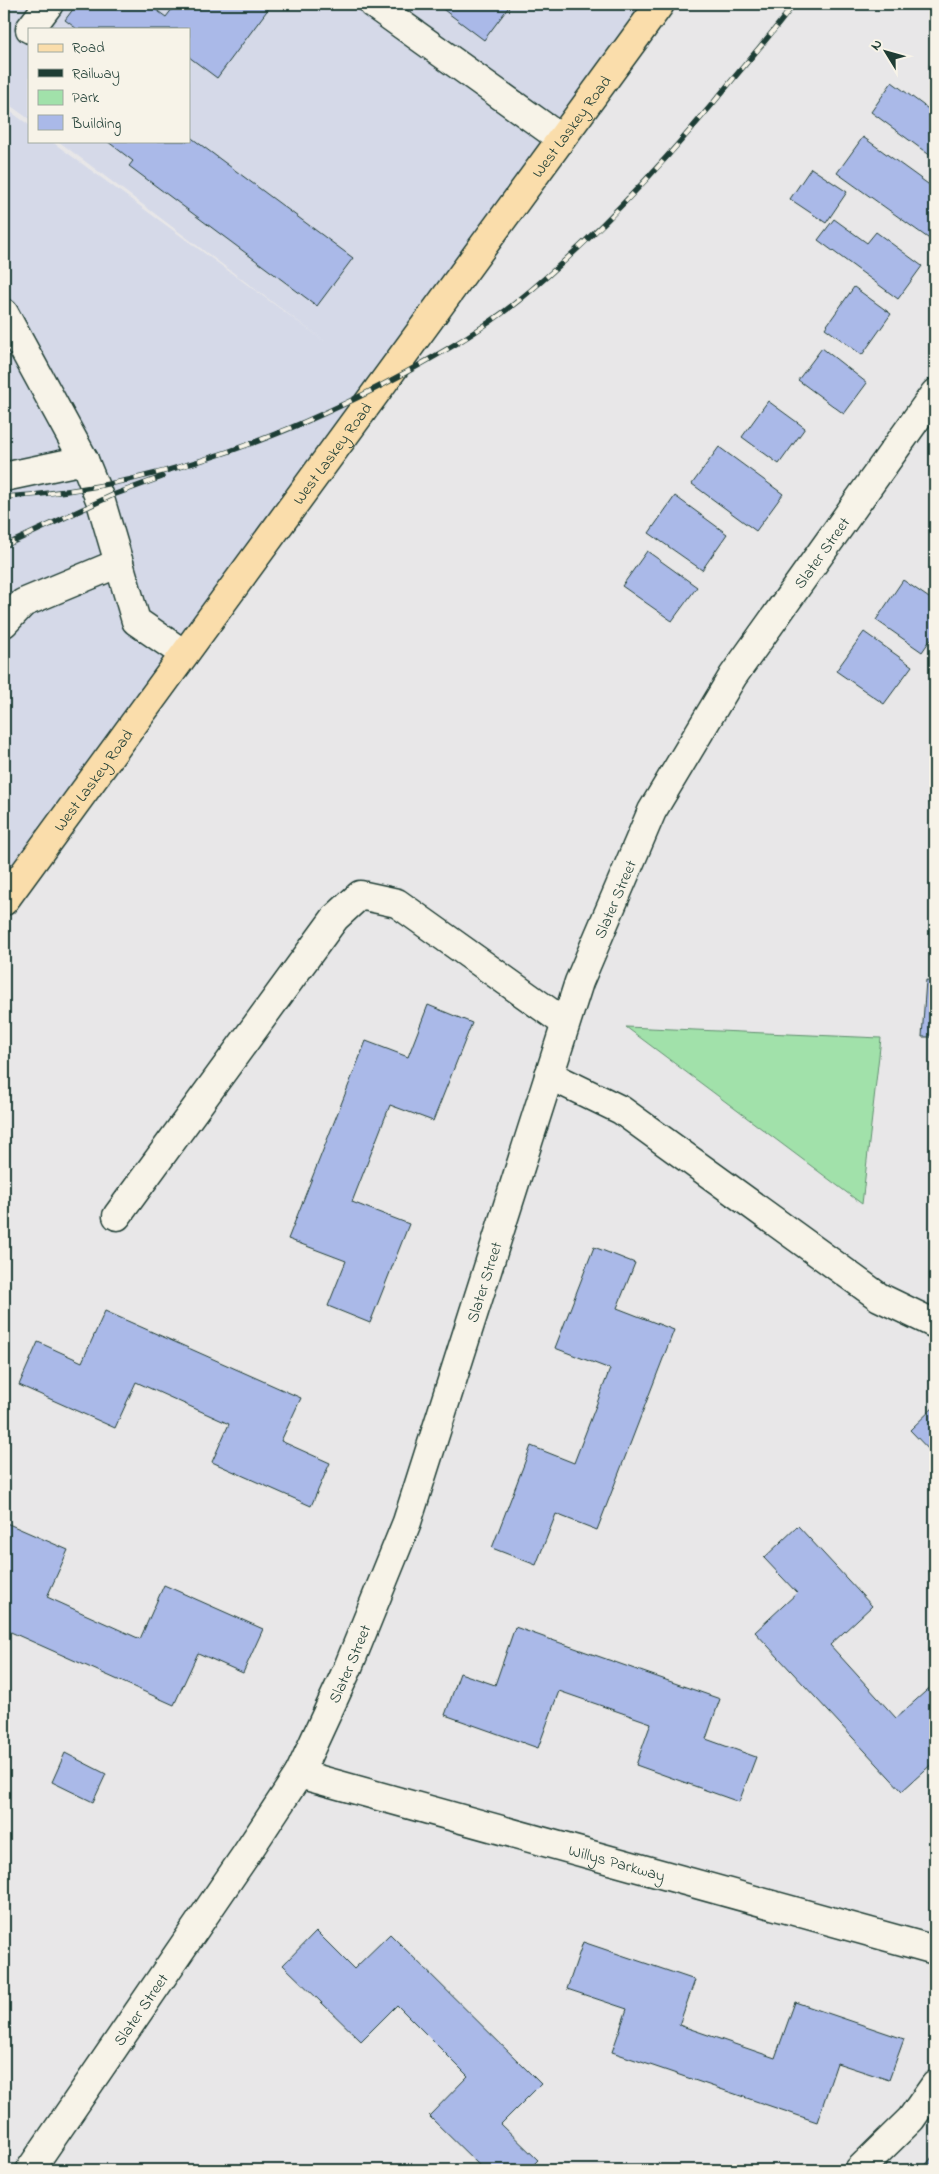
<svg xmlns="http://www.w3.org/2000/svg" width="939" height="2174" font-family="'Indie Flower',sans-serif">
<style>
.built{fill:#d5d9e8}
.green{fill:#a1e1aa;stroke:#608f6f}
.building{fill:#aab9e8;stroke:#1f3d34}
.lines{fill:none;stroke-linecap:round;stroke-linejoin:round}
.minor-casing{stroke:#1f3d34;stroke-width:31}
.major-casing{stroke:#1f3d34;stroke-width:31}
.minor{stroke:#f7f3e8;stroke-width:28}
.major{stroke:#faddab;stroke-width:28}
.rail-casing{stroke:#1f3d34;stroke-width:5.5}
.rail{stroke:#f7f3e8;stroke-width:4;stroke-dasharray:11;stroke-linecap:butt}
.labels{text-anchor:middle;stroke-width:4.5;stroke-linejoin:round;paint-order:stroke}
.street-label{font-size:16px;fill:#1f3d34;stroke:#f7f3e8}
</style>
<rect width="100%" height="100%" fill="#e8e7e8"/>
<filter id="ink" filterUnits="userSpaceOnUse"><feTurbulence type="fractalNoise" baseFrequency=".02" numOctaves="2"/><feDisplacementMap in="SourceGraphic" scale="10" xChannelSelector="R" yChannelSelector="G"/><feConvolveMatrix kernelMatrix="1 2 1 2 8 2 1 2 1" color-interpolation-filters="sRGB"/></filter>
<g filter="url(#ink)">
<path class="built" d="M4 4H667L4 903V107L29 125V141H51L327 343 58 141H189V29H29V119L4 101Z"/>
<path class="green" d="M626 1027 881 1038 862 1204Z"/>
<path class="building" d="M77 4H148L166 17 176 4H272L217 78 189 57V29H77L65 20Z
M436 4H511L484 40Z
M892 82 935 114V159L871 112Z
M189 136 353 258 317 306 129 166 133 161 107 141H189Z
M863 137 935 189V243L837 173Z
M811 168 847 192 826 223 790 199Z
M834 219 867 243 876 232 922 266 898 299 818 240Z
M854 287 891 314 862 355 825 328Z
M822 348 867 383 844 414 798 380Z
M768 401 805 428 779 464 742 437Z
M719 447 783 494 756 531 692 484Z
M675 496 727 534 702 570 649 533Z
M647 551 697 587 672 621 622 586Z
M903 580 935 602V633L922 652 876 620Z
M864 632 912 666 884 704 836 671Z
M926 980 935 981V1037H922Z
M428 1005 472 1023 433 1121 390 1105 352 1202 409 1224 370 1323 328 1306 346 1261 288 1239 366 1041 408 1057Z
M594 1247 635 1263 617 1308 674 1330 597 1530 556 1514 536 1565 492 1548 531 1446 574 1463 610 1369 555 1348Z
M105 1311 301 1398 281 1441 330 1463 311 1506 212 1462 229 1424 136 1382 115 1428 19 1385 38 1342 82 1362Z
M935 1406V1456L910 1430Z
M4 1522 68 1550 47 1597 140 1639 164 1585 263 1629 243 1673 198 1653 174 1705 4 1629Z
M798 1526 872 1606 830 1645 896 1718 935 1683V1761L902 1791 755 1632 797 1593 764 1558Z
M515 1627 720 1699 706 1739 756 1757 739 1802 636 1765 651 1723 559 1691 538 1748 445 1715 460 1673 495 1685Z
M65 1753 106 1774 93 1802 52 1782Z
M316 1931 354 1969 390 1934 541 2084 501 2124 538 2160 528 2170H484L429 2116 468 2076 397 2005 361 2041 283 1965Z
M583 1942 695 1980 679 2025 775 2058 795 2002 904 2039 889 2080 837 2063 817 2122 612 2052 627 2009 567 1989Z
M935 2154V2170H921Z"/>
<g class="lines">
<defs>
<g id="minor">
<path d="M373 4 560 138"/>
<path d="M30 29 49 4"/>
<path d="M4 313 84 460"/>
<path d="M4 477 84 460 101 502 136 621 184 654"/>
<path d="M4 623 23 603 119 563"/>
<path d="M549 1075 621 1110 879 1297 935 1324"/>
<path d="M117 1216 335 918 360 895 397 903 565 1023"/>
<path id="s1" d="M299 1774 935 1950"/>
<path id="s2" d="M30 2170 245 1856 299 1774 347 1670 407 1522 579 982 652 811 733 676 935 393"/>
<path d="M859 2170 911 2119 935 2085"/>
</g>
<g id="major">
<path id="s3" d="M4 901 660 4"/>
</g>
</defs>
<use href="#minor" class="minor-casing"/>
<use href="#major" class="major-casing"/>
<use href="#minor" class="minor"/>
<use href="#major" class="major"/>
<defs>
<path id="rail" d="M4 497C143 490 281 440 403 374 443 352 482 330 518 301 598 236 668 159 733 79 754 54 775 30 794 4
M4 546 113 495 162 477"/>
</defs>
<use href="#rail" class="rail-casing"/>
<use href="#rail" class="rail"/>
</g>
</g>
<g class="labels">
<g class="street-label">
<text dy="6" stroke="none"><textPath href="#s3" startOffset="960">West Laskey Road</textPath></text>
<text dy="6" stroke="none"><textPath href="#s3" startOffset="555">West Laskey Road</textPath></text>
<text dy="6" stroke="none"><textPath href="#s2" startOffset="1815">Slater Street</textPath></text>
<text dy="6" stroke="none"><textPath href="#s3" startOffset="150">West Laskey Road</textPath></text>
<text dy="6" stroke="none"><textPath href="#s2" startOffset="1410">Slater Street</textPath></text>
<text dy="6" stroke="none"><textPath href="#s2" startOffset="1005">Slater Street</textPath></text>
<text dy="6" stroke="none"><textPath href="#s2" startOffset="600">Slater Street</textPath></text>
<text dy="6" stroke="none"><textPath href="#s1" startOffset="330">Willys Parkway</textPath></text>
<text dy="6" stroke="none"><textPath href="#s2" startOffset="195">Slater Street</textPath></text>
</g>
</g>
<rect width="939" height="2174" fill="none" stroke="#f7f3e8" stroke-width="20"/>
<rect x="10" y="10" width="919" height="2154" fill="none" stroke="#1f3d34" stroke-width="2" filter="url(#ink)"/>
<rect x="28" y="28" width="162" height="115" fill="#f7f3e8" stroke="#a1aaa0"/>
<rect x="38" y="44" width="25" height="8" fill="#faddab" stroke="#a1aaa0"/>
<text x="72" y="52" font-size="15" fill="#1f3d34">Road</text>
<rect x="38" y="69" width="25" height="8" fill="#1f3d34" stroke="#a1aaa0"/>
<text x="72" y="78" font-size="15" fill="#1f3d34">Railway</text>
<rect x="38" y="90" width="25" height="15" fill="#a1e1aa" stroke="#a1aaa0"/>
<text x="72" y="102" font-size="15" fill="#1f3d34">Park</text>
<rect x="38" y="115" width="25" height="15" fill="#aab9e8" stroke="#a1aaa0"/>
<text x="72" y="128" font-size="15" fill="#1f3d34">Building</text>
<g transform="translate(886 52) rotate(307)" stroke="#f7f3e8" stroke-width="4" paint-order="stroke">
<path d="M0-4L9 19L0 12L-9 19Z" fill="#1f3d34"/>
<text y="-8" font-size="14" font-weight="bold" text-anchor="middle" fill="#1f3d34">N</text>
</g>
</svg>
